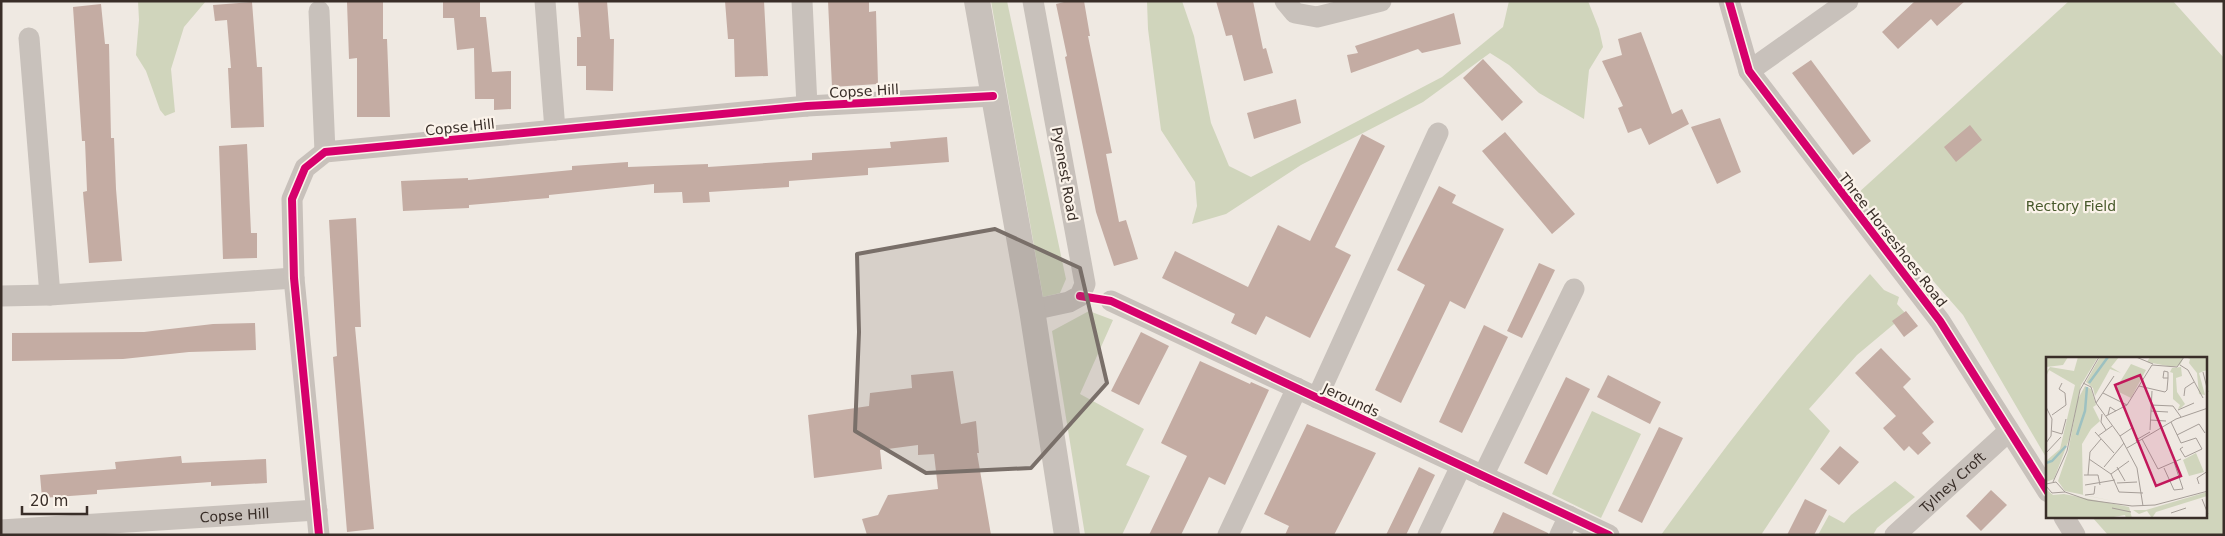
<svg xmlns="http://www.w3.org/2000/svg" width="2225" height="536" font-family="'DejaVu Sans',sans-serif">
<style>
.green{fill:#d0d5bc}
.building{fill:#c4aca3}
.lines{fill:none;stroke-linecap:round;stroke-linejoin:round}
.minor{stroke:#c8c1bb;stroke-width:21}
.tertiary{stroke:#c8c1bb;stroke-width:26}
.cycleway-casing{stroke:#fbf3ea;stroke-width:11}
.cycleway{stroke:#d6006c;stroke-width:8}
.marked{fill:#796f69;fill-opacity:0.2;stroke:#796f69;stroke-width:4;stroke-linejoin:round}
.labels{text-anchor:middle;stroke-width:4.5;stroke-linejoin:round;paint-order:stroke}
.street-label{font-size:14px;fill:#392e28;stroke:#fbf3ea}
.park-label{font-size:14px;fill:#47592b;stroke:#fbf3ea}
.inset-river{fill:none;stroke:#9dc1c1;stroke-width:2.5}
.inset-road{fill:none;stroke:#a69e98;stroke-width:1}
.view{fill:#c2185b;fill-opacity:0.15;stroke:#c2185b;stroke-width:2.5}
.inset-edge{fill:none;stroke:#392e28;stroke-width:2.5}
</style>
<rect width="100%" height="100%" fill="#efe9e2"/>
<path class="green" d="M138 1H206L184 27 171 69 175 112 165 116 160 110 146 71 136 55 139 20Z
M991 1H1007L1066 279 1060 293 1043 297Z
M1147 1H1182L1194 36 1211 123 1229 166 1251 177 1442 77 1503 27 1509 1H1588L1599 29 1603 47 1589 70 1584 119 1539 93 1509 65 1490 53 1423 102 1301 165 1226 214 1192 224 1197 206 1195 182 1161 130 1148 29Z
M2069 1H2173L2224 58V535H2108L2092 517H2206V358H2048L2047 459 1963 315 1857 194Z
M1870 274 1884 290 1899 297 1897 304 1906 314 1857 355 1809 409 1830 431 1761 535H1661C1726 445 1794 356 1870 274Z
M1089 311 1113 320 1080 394 1144 429 1126 465 1150 476 1122 535H1085L1052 331Z
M1592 411 1641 434 1601 518 1552 494Z
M1895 481 1915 497 1877 528 1873 535H1818L1829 515 1844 523 1851 515Z"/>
<path class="building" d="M383 1V39H387L390 117H357V58L349 59 347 2Z
M443 1H480V17H486L492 72 511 71V109L494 110V99H475L474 48 457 50 454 18H443Z
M578 1H607L610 39H614L613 91 586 90V66H577V37H581Z
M725 1H764L768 76 735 77 734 39H728Z
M828 1H869V12L876 11 878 84 832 87Z
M1068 1H1084L1090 36H1088L1112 153 1106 154 1119 222 1126 220 1138 259 1114 266 1096 212 1065 57 1067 56 1056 4Z
M1216 1H1253L1263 49 1266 48 1273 73 1244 81 1232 35 1226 36Z
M1915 1H1965L1937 26 1931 19 1898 49 1882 32Z
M252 2 257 67H262L264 127 231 128 228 68H231L227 20 215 21 213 5Z
M101 4 105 44H109L111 138H114L116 189 122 261 89 263 83 192 87 191 85 141H82L73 7Z
M1454 13 1461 44 1422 53 1418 49 1351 73 1347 55 1358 53 1355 46Z
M1641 32 1672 114 1682 109 1689 124 1649 145 1641 128 1628 133 1618 108 1623 106 1602 61 1622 55 1618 39Z
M1483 59 1523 102 1502 121 1463 78Z
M1811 60 1871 141 1853 155 1792 73Z
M1296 99 1301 123 1254 139 1247 113Z
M1720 118 1741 172 1717 184 1691 127Z
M1970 125 1982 140 1956 162 1944 147Z
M1505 132 1575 214 1552 234 1482 151Z
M1362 134 1385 146 1335 247 1351 255 1310 338 1266 316 1256 335 1231 323 1235 314 1162 278 1175 251 1248 287 1278 225 1310 241Z
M947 137 949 162 868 168V175L789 181V187L709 192 710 202 683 203 682 192 654 193V184L549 195V198L469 205V208L403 211 401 181 468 178V180L572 170V166L628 162V167L708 164V167L812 160V153L891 148 890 142Z
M247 144 251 233H257V258L223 259 219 146Z
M1439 186 1456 195 1452 203 1504 229 1465 309 1450 301 1401 403 1375 390 1425 285 1397 270Z
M356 218 361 327H355L374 529 347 532 333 357 337 356 329 220Z
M1539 263 1555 270 1522 338 1507 331Z
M1906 311 1918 326 1904 337 1892 321Z
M255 323 256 350 189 352 123 359 12 361V333L144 332 213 324Z
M1484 325 1508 337 1462 433 1439 422Z
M1141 332 1169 346 1139 405 1111 391Z
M1881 348 1911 379 1903 387 1934 422 1922 433 1931 443 1918 455 1909 446 1904 451 1883 428 1896 416 1855 373Z
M1200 361 1250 384 1251 382 1269 390 1225 485 1209 477 1181 535H1149L1187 456 1161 443Z
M953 371 961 424 976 421 979 453H977L991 535H867L862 519 878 515 888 495 938 489 934 454 918 455V445L880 450 882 469 814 478 808 415 869 406 870 393 912 388 911 375Z
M1608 375 1661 402 1650 424 1597 397Z
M1566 377 1590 389 1547 475 1524 463Z
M1307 424 1376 453 1334 535H1285L1289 526 1264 514Z
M1659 427 1683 438 1642 523 1618 511Z
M1840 446 1859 462 1839 485 1820 469Z
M181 456 182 463 266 459 267 483 211 486V482L97 490V494L42 498 40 475 116 469 115 462Z
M1419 467 1435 475 1406 535H1386Z
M1991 490 2007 505 1981 531 1966 516Z
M1805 499 1827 510 1814 535H1787Z
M1503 512 1548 533V535H1492Z"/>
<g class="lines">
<g class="minor">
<path d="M545 1 555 130"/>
<path d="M802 1 807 106"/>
<path d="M1285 1 1295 13 1317 17 1381 1"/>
<path d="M1729 1 1749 71 1940 321 2048 492"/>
<path d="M319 11 325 152"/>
<path d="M29 38 50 295"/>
<path d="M1749 71 1848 1"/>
<path d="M1 296 50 295 294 278"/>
<path d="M1111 301 1609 535"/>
<path d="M1032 310 1069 302 1080 296 1085 284 1033 1"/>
<path d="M1317 398 1438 133"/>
<path d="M1483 476 1574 289"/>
<path d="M2064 517 2075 535"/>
<path id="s1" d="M1 530 317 510"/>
<path d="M319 535 294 278 292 199 305 168 325 152 807 106 993 96"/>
<path d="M1228 535 1297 388"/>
<path d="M1428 535 1461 466"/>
<path d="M1560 535 1569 516"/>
<path id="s2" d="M1895 535 2009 431"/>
</g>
<path class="tertiary" d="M977 1 1032 310 1067 535"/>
<defs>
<path id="cycleway" d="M1729 1 1749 71 1940 321 2048 492
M1080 296 1111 301 1609 535
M319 535 294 278 292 199 305 168 325 152 807 106 993 96"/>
</defs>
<use href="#cycleway" class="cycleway-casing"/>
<use href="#cycleway" class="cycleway"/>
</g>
<path class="marked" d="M995 229 1080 268 1107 383 1031 468 926 473 855 431 859 332 857 254Z"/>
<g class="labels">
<g class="street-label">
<text transform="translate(864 91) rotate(-3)" y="5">Copse Hill</text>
<text transform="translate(460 127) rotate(-6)" y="5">Copse Hill</text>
<text transform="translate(1065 174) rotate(80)" y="5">Pyenest Road</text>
<text transform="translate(1893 240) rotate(52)" y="5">Three Horseshoes Road</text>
<text transform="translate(1351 400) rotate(25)" y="5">Jerounds</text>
<text dy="5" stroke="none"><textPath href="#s2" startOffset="78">Tylney Croft</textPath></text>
<text dy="5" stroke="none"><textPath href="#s1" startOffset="234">Copse Hill</textPath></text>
</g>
<g class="park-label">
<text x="2071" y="211">Rectory Field</text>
</g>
</g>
<g transform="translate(2046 357)">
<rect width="161" height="161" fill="#efe9e2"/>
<path d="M0 0H22L17 8 0 10ZM32 0H52L35 28 24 80 8 122 0 125V104L14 92 29 28 3 13 0 20 1 14 4 10 28 14ZM54 0H73L65 10 75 16 64 12 49 39 47 31 40 25ZM104 0H138L134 8 127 10 101 5ZM139 0H161V13L153 16 159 38 153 37 151 16 143 6 144 2ZM85 7 100 13 85 41 69 33ZM135 10 136 19 130 21 131 35 139 47 135 51 132 52 134 48 127 42V16L124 15 126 11ZM39 29 45 32 50 48 47 50 54 64 45 72 36 87 37 138 72 145 19 134 12 124 22 95 32 42ZM150 96 158 115 143 119 137 103ZM0 132 7 138 18 137 83 150 86 161H80L79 158 62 161H0ZM161 135V139L110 155 106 161 101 154 93 157 87 153H100Z" fill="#d0d5bc"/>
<path class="inset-river" d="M43 26 62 0M31 78 39 54 41 30M0 106 6 104 20 89"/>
<path class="inset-road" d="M90 0 107 7M134 8 142 13 157 41M157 15 162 35M37 26 45 30 50 46 74 79 91 111 97 149M93 29 119 35 121 33 122 21V15L118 14 117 21H122M57 36 81 48M138 39 139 31 148 25M50 46 68 19M105 48 127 49 135 60M0 50 6 62 5 79 0 86M132 53 148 46M105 54 122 55M56 57 55 65 60 73M6 58 20 48 19 36 13 32 16 26M62 58 64 50 70 54M60 59 81 48 106 8 131 10 138 0M104 63 120 64M125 65 135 86 150 81 156 92 139 100 134 92 137 90M104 73 106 34M6 74 16 77 20 62M49 75 68 96M131 78 153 67 159 76M52 79 66 69M74 79 86 71 83 63M96 82 112 112 135 102M91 85 90 83 104 75M81 91 130 62 162 51M0 96 15 80M43 102 65 117 73 135M58 110 78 86M71 110 79 124M118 111 128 133 137 132 128 105M65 117 83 104M38 118H52L54 128M42 118 44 95 55 82M7 125 21 94 34 33 53 0M71 126 91 125M0 127 10 125 19 135M153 127 151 121 162 114M39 128 69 123M0 129 6 136 19 135 42 143 86 149 109 148 162 134M73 135 97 136M39 138 48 137 49 129M156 142 162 157M66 151 85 155M125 156 140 151"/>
<path class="view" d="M94 18 135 119 110 129 69 28Z"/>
<rect width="161" height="161" class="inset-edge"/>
</g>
<rect width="2225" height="536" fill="none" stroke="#392e28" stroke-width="5"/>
<path d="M22 506v8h65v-8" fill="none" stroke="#392e28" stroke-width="2.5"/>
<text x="30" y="506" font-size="15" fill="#392e28" stroke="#fbf3ea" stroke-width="4" paint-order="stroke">20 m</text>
</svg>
